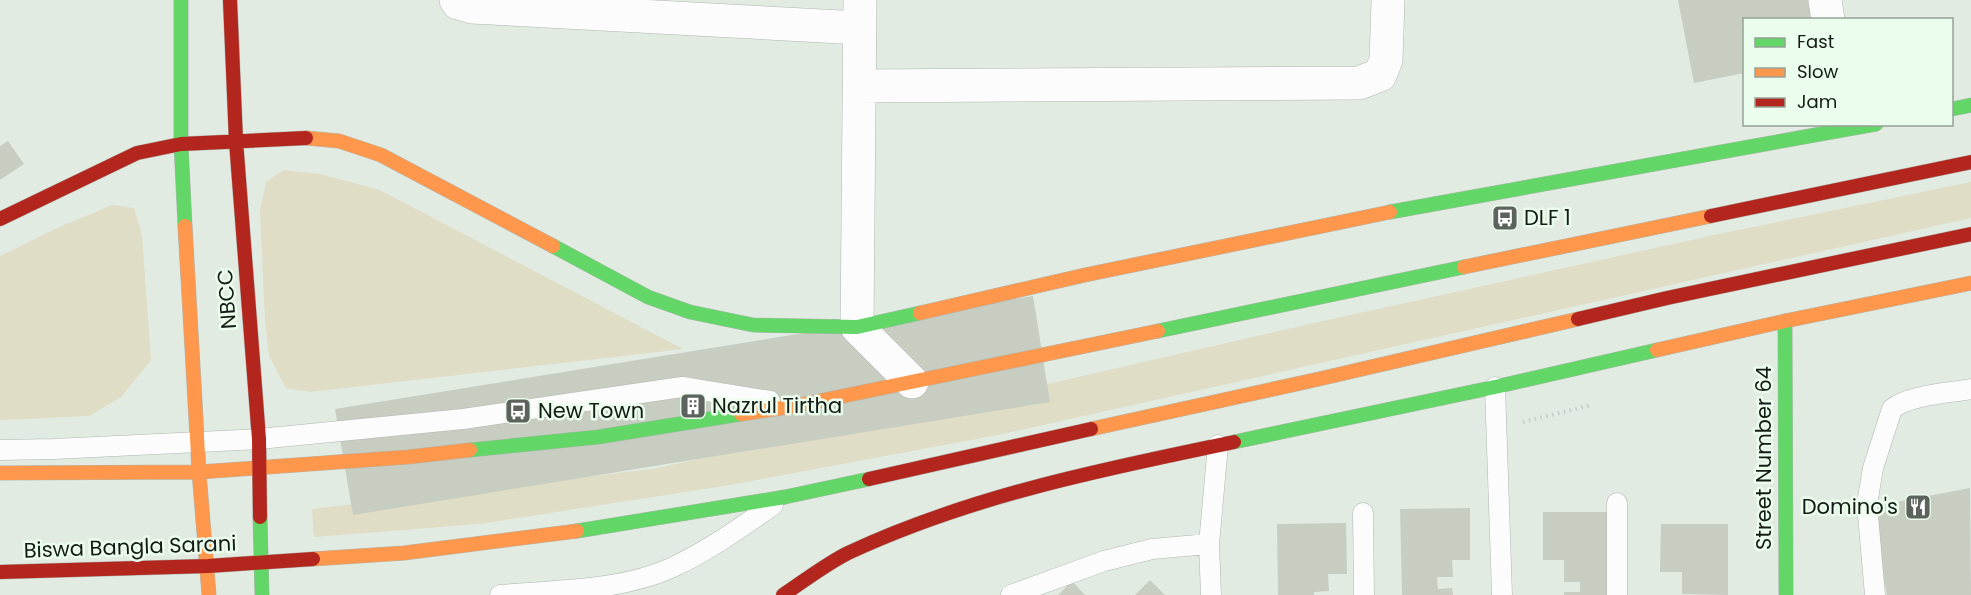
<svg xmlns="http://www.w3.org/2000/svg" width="1971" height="595" font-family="Poppins,sans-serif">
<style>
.green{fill:#dfddc5}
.building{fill:#c7cdc1}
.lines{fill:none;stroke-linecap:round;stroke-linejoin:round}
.lane-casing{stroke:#afb6af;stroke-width:21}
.street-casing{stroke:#afb6af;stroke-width:34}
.fast-casing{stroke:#afb6af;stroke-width:15}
.slow-casing{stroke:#afb6af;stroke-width:15}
.jam-casing{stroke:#afb6af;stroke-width:15}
.path{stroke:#c7cac7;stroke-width:4;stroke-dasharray:1.5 4.5;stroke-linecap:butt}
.lane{stroke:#fbfcfb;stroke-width:20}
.street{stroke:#fbfcfb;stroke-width:33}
.fast{stroke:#63d668;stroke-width:14}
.slow{stroke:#ff974d;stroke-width:14}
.jam{stroke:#b3261e;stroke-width:14}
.labels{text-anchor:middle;stroke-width:5;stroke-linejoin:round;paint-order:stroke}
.poi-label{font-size:21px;fill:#141a15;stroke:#ebfdec;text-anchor:start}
.street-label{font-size:21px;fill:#141a15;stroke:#ebfdec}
</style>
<rect width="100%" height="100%" fill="#e2ebe2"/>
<path class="green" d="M284 170 320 174 380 190 683 349 310 392 286 388 269 356 265 321 260 210 266 182Z
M1971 182V218L998 435 730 485 479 524 314 537 312 509 652 469 978 400 1296 327 1714 235Z
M112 205 134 208 142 235 151 360 121 397 89 416 0 420V256L53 230Z"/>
<path class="building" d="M1678 0H1812L1815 20H1744V24L1742 25 1744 36V73L1694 83Z
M8 141 24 164 0 180V146Z
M1033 296 1050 402 353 515 335 409Z
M1970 488 1971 595H1887L1870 507Z
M1470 508V560H1452L1453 577H1437L1438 589 1452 588 1453 595H1402L1400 509Z
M1543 512H1610V595H1564V592H1580V582H1564V560H1543Z
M1346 523 1347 574H1328L1329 591 1314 592V595H1278L1277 524Z
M1661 524H1728V595L1682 594V572H1660Z
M1150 580 1165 595H1135Z
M1072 581 1085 595H1058Z"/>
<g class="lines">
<defs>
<path id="lane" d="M1495 387 1502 595
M0 450 54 449 259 439 463 419 682 387 770 401
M1363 513 1364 595
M500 595C555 590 620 591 671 568 708 551 740 528 773 505
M1011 595 1104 561 1152 549 1209 544
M1211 595 1209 544 1218 445
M1617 595V503
M1875 595 1867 504 1873 468 1892 409C1908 395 1950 393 1971 389"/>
<path id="street" d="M456 0 458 3 472 7 860 28
M860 0 857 327 912 382
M1825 0 1828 20
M860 86 1359 83 1380 75 1386 60 1388 0"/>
<path id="fast" d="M181 0V144L185 226
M1952 109 1971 105
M1390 212 1876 124
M553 246 648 297 690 312 753 325 857 327 920 313
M1785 321 1786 595
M1158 331 1464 267
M1234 442 1495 387 1657 350
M470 450 598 437 741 414
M260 517 262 595
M577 531 785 497 869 479"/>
<path id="slow" d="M306 138 339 141 381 155 553 246
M185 226 199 472 209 595
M1464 267 1711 216
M920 313 1085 275 1390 212
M1657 350 1785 321 1971 283
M741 414 795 406 1158 331
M1091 429 1319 379 1578 319
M0 473 199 472 408 457 470 450
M313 559 404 553 577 531"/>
<path id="jam" d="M230 0 236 141 259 439 260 517
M1711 216 1971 162
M0 219 137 153 181 144 306 138
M1578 319 1667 298 1971 234
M869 479 1091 429
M0 572 208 566 313 559
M783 595C804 581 826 564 848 553 970 496 1103 469 1234 442"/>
</defs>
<use href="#lane" class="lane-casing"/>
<use href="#street" class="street-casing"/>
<use href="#fast" class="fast-casing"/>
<use href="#slow" class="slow-casing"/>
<use href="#jam" class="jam-casing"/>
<path class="path" d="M1523 422 1592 405"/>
<use href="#lane" class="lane"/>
<use href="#street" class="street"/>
<use href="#fast" class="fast"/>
<use href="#slow" class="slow"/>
<use href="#jam" class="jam"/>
</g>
<defs>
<symbol id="bus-square" viewBox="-11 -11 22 22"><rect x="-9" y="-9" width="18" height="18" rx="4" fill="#5c635d" stroke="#ebfdec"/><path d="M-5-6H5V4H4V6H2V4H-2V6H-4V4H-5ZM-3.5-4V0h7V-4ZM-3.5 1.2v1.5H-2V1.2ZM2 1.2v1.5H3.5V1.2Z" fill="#fff"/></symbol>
<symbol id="building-square" viewBox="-11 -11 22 22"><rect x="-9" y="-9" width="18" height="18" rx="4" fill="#5c635d" stroke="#ebfdec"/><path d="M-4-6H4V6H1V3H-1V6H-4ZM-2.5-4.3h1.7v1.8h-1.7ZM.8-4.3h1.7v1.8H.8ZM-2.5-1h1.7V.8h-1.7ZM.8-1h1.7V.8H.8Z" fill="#fff"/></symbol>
<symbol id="restaurant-square" viewBox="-11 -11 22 22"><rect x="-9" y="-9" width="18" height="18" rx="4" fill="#5c635d" stroke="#ebfdec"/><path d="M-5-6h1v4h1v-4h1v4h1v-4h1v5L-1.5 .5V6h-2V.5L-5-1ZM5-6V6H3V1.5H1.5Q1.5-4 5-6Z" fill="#fff"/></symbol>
</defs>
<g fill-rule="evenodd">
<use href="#bus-square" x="1490" y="203" width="30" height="30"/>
<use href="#building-square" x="678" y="391" width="30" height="30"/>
<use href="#bus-square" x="503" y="396" width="30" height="30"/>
<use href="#restaurant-square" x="1903" y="492" width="30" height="30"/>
</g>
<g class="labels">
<g class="poi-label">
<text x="1524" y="225">DLF 1</text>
<text x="712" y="413">Nazrul Tirtha</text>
<text x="538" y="418">New Town</text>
<text x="1898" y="514" text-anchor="end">Domino's</text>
</g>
<g class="street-label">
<text transform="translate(227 299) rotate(-94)" y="7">NBCC</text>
<text transform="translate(1764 458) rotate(-90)" y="7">Street Number 64</text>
<text transform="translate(130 547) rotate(-2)" y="7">Biswa Bangla Sarani</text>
</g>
</g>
<rect x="1743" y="18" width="210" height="108" fill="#ebfdec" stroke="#95a296" stroke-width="1.5"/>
<rect x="1755" y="38" width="30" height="9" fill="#63d668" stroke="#95a296" stroke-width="1.5"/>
<text x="1797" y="48" font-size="18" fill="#141a15">Fast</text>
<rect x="1755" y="68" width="30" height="9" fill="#ff974d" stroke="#95a296" stroke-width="1.5"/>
<text x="1797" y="78" font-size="18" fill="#141a15">Slow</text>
<rect x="1755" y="98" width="30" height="9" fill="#b3261e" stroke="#95a296" stroke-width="1.5"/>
<text x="1797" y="108" font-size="18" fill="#141a15">Jam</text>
</svg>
